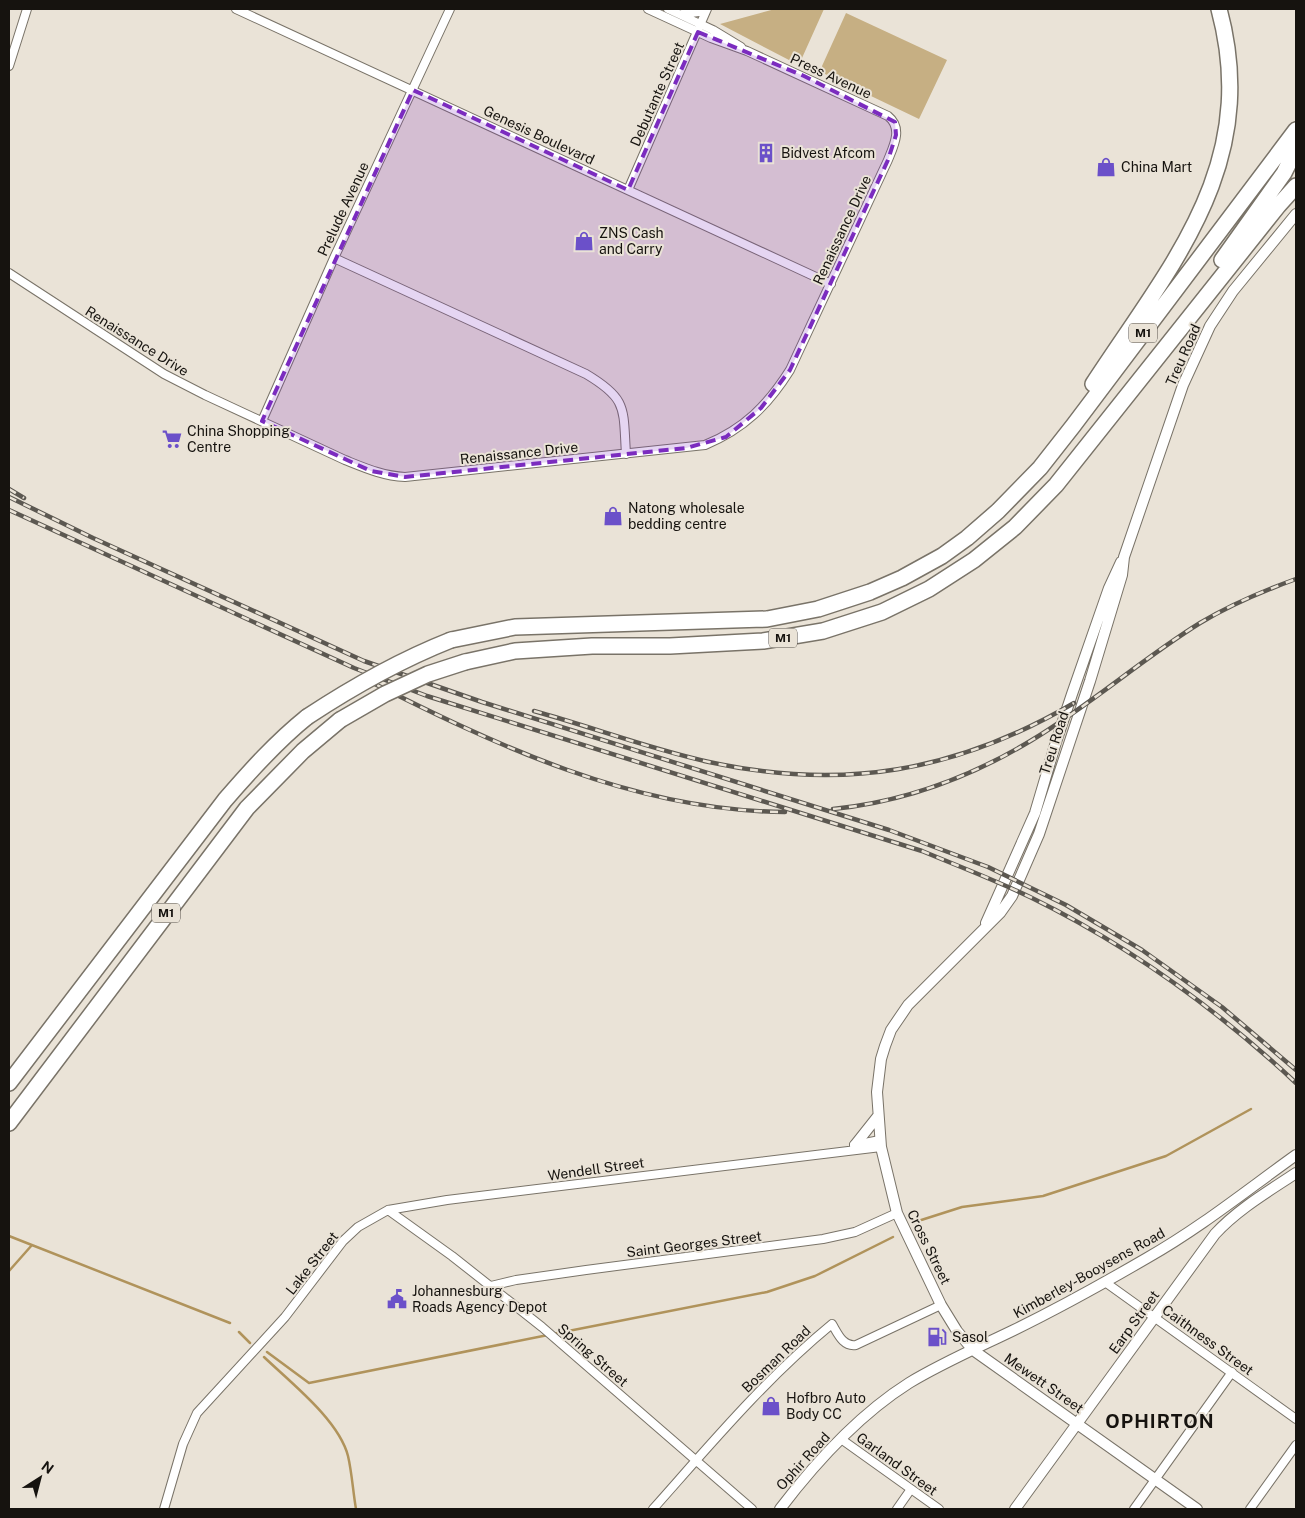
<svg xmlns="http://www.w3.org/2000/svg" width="1305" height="1518" font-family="'Public Sans',sans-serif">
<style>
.green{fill:#c6af83}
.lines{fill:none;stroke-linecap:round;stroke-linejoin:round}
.stream{stroke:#b0935b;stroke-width:2.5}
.minor-casing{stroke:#797368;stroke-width:10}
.tertiary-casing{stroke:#797368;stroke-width:12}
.motorway-casing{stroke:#797368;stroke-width:18}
.minor{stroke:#fff;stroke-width:8}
.tertiary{stroke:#fff;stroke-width:10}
.motorway{stroke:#fff;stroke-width:15}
.rail-casing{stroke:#5c5851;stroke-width:4.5}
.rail{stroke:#eae3d7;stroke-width:2.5;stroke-dasharray:8;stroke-linecap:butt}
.motorway-bridge-casing{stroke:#797368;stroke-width:18;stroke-linecap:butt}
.motorway-bridge{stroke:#fff;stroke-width:15}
.marked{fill:#7b2cbf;fill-opacity:0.2;stroke:#7b2cbf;stroke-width:4;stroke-dasharray:10 6;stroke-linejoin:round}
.labels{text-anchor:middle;stroke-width:4;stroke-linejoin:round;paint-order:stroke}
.shield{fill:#eae3d7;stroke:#56514b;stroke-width:1}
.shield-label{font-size:12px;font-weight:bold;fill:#16130f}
.street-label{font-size:14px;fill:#16130f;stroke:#eae3d7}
.poi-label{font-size:14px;fill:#16130f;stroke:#eae3d7;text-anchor:start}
.district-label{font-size:19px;font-weight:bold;letter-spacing:1px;fill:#16130f;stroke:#eae3d7}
</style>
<rect width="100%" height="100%" fill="#eae3d7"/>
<path class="green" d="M775 9H824L802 58 789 60 720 24Z
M846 13 947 60 919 119 825 74 822 66Z"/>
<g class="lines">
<path class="stream" d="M915 1222 962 1207 1043 1196 1166 1156 1251 1109
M9 1236 230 1323
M9 1271 32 1245
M239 1332 250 1343
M553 1334 767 1292 815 1276 893 1237
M267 1352 309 1383 548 1335
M264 1357C290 1382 339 1420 348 1456 352 1473 353 1492 356 1509"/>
<defs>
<path id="minor" d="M236 9 831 284
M668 9 713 30 741 47
M682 14 699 12 704 9
M9 66 27 9
M628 190 707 9
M334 258 586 374C628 399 623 408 626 454
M9 273 164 374 205 395 345 460C365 468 383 476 405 477L705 445C744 429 768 405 790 370L888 160C894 145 903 128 888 116L747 51 711 38 648 9
M262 421 334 258 450 9
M854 1145 880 1140
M388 1210 452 1256 542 1327 752 1509
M1105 1282 1296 1419
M491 1286 516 1280 586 1270 823 1239 855 1232 897 1213
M841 1439 939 1509
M164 1509 183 1444 197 1413 285 1317 343 1241 358 1227 388 1210 447 1200 881 1147
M653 1509C710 1445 765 1379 832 1324 838 1334 843 1347 856 1345L941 1305
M897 1509 911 1489
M1134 1509 1232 1372
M1250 1509 1296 1445"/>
<path id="tertiary" d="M986 923 1035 813 1056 742 1072 694 1109 588 1121 562
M855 1145 878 1116
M780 1509C815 1463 860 1414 909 1383 942 1363 979 1347 1014 1330 1059 1308 1104 1283 1147 1258 1200 1228 1247 1190 1296 1155
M1015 1509 1215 1234C1238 1209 1269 1191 1296 1173
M1197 1509 973 1350 957 1331 941 1305 897 1213 881 1147 877 1092 881 1059 885 1046 891 1030 908 1005 1000 913 1012 896 1039 834 1090 681 1122 575 1124 557 1183 385 1210 326 1233 291 1296 214"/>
<path id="motorway" d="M1222 260 1284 173 1296 149
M1093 384C1172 263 1261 165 1219 9
M451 640 515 627 767 619 818 609 870 592 902 578 942 556 967 538 998 511 1040 468 1073 426 1296 130
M465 662 515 651 592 646H670L763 641 823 631 882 612 929 589 974 560 1015 527 1056 485 1278 206 1296 186
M9 1083 225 800C250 771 276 742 307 717
M9 1123 247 808 303 751 340 720"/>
</defs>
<use href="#minor" class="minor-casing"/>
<use href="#tertiary" class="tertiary-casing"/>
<use href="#motorway" class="motorway-casing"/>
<use href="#minor" class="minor"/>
<use href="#tertiary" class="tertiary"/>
<use href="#motorway" class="motorway"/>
<defs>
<path id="rail" d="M9 489 24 498
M9 497 93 538 364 661 482 702 889 830 988 867 1066 905 1142 950 1222 1007 1296 1070
M9 510 354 668 427 696 922 851C958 866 995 880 1030 897 1128 945 1217 1009 1296 1083
M363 678C495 745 634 811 785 812
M534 711C592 727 650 749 709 762 843 791 956 772 1074 703
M833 809C903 802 971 777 1032 740 1090 705 1142 659 1200 623 1230 605 1263 591 1296 579"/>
</defs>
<use href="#rail" class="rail-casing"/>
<use href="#rail" class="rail"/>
<defs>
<path id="motorway-bridge" d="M307 717C354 686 398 661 451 640
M340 720 385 694 428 674 465 662"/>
</defs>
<use href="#motorway-bridge" class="motorway-bridge-casing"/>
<use href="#motorway-bridge" class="motorway-bridge"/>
</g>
<path class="marked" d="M698 32 804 76 895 122 896 135 888 160 790 370 761 408 726 437 686 448 405 477 371 471 262 421 413 90 628 190Z"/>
<defs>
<symbol id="building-bare" viewBox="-9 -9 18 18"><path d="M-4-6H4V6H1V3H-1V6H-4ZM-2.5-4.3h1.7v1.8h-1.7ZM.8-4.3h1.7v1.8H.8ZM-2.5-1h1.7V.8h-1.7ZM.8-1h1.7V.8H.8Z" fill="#6b50c9" stroke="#eae3d7" stroke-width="2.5" paint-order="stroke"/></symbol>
<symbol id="shop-bare" viewBox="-9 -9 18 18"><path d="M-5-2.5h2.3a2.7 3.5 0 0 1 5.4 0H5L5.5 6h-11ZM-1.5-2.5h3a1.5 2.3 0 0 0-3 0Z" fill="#6b50c9" stroke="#eae3d7" stroke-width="2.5" paint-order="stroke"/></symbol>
<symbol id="supermarket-bare" viewBox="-9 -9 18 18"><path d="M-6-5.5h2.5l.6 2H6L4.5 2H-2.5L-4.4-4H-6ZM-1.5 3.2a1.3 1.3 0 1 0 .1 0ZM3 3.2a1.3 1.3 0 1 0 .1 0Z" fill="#6b50c9" stroke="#eae3d7" stroke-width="2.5" paint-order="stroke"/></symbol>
<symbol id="civic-bare" viewBox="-9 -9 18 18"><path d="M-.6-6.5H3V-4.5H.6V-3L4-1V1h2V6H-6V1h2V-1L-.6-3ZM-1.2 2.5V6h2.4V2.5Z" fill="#6b50c9" stroke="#eae3d7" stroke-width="2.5" paint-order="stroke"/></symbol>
<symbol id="fuel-bare" viewBox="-9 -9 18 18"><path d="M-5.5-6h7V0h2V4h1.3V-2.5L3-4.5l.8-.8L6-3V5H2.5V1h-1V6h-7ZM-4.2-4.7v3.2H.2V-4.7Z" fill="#6b50c9" stroke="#eae3d7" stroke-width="2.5" paint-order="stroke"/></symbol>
</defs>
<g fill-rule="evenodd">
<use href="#building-bare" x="752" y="139" width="28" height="28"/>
<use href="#shop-bare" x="1092" y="153" width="28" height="28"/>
<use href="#shop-bare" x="570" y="227" width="28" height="28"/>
<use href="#supermarket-bare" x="158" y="425" width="28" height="28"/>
<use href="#shop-bare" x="599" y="502" width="28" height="28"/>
<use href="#civic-bare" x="383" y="1285" width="28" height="28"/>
<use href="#fuel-bare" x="923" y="1323" width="28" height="28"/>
<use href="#shop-bare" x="757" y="1392" width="28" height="28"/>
</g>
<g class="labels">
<g class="shield">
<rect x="1129" y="323.5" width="28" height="19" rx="4"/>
<rect x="769" y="628.5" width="28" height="19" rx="4"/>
<rect x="152" y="903.5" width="28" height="19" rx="4"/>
</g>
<g class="shield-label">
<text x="1143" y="337">M1</text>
<text x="783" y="642">M1</text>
<text x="166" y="917">M1</text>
</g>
<g class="street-label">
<text transform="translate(831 76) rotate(25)" y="5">Press Avenue</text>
<text transform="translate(657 94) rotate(-66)" y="5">Debutante Street</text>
<text transform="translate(539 135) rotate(25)" y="5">Genesis Boulevard</text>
<text transform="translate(343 209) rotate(-65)" y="5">Prelude Avenue</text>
<text transform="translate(842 230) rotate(-65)" y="5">Renaissance Drive</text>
<text transform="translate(137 341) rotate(32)" y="5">Renaissance Drive</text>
<text transform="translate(1183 355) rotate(-66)" y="5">Treu Road</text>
<text transform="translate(519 453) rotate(-6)" y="5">Renaissance Drive</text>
<text transform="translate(1054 743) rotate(-72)" y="5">Treu Road</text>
<text transform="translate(596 1169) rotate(-8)" y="5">Wendell Street</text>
<text transform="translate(694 1244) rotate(-7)" y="5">Saint Georges Street</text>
<text transform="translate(929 1247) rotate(64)" y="5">Cross Street</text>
<text transform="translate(312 1263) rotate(-52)" y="5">Lake Street</text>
<text transform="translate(1089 1273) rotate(-29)" y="5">Kimberley-Booysens Road</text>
<text transform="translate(1134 1322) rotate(-54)" y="5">Earp Street</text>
<text transform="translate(1208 1340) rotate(36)" y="5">Caithness Street</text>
<text transform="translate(593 1355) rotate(41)" y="5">Spring Street</text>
<text transform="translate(776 1359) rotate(-44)" y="5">Bosman Road</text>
<text transform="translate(1044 1383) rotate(35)" y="5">Mewett Street</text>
<text transform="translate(803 1461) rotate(-48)" y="5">Ophir Road</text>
<text transform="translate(897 1464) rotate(36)" y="5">Garland Street</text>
</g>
<g class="poi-label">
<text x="781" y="158">Bidvest Afcom</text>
<text x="1121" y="172">China Mart</text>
<text x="599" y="238">ZNS Cash<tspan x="599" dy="16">and Carry</tspan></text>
<text x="187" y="436">China Shopping<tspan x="187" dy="16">Centre</tspan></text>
<text x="628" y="513">Natong wholesale<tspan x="628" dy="16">bedding centre</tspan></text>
<text x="412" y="1296">Johannesburg<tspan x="412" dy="16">Roads Agency Depot</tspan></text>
<text x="952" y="1342">Sasol</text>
<text x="786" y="1403">Hofbro Auto<tspan x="786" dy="16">Body CC</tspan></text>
</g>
<g class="district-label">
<text x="1160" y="1428">OPHIRTON</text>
</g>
</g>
<rect width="1305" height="1518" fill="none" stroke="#16130f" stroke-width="20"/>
<g transform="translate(40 1478) rotate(36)" stroke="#eae3d7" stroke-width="4" paint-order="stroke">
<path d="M0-4L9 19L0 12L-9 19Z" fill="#16130f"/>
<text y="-8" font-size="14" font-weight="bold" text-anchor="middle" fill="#16130f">N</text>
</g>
</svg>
